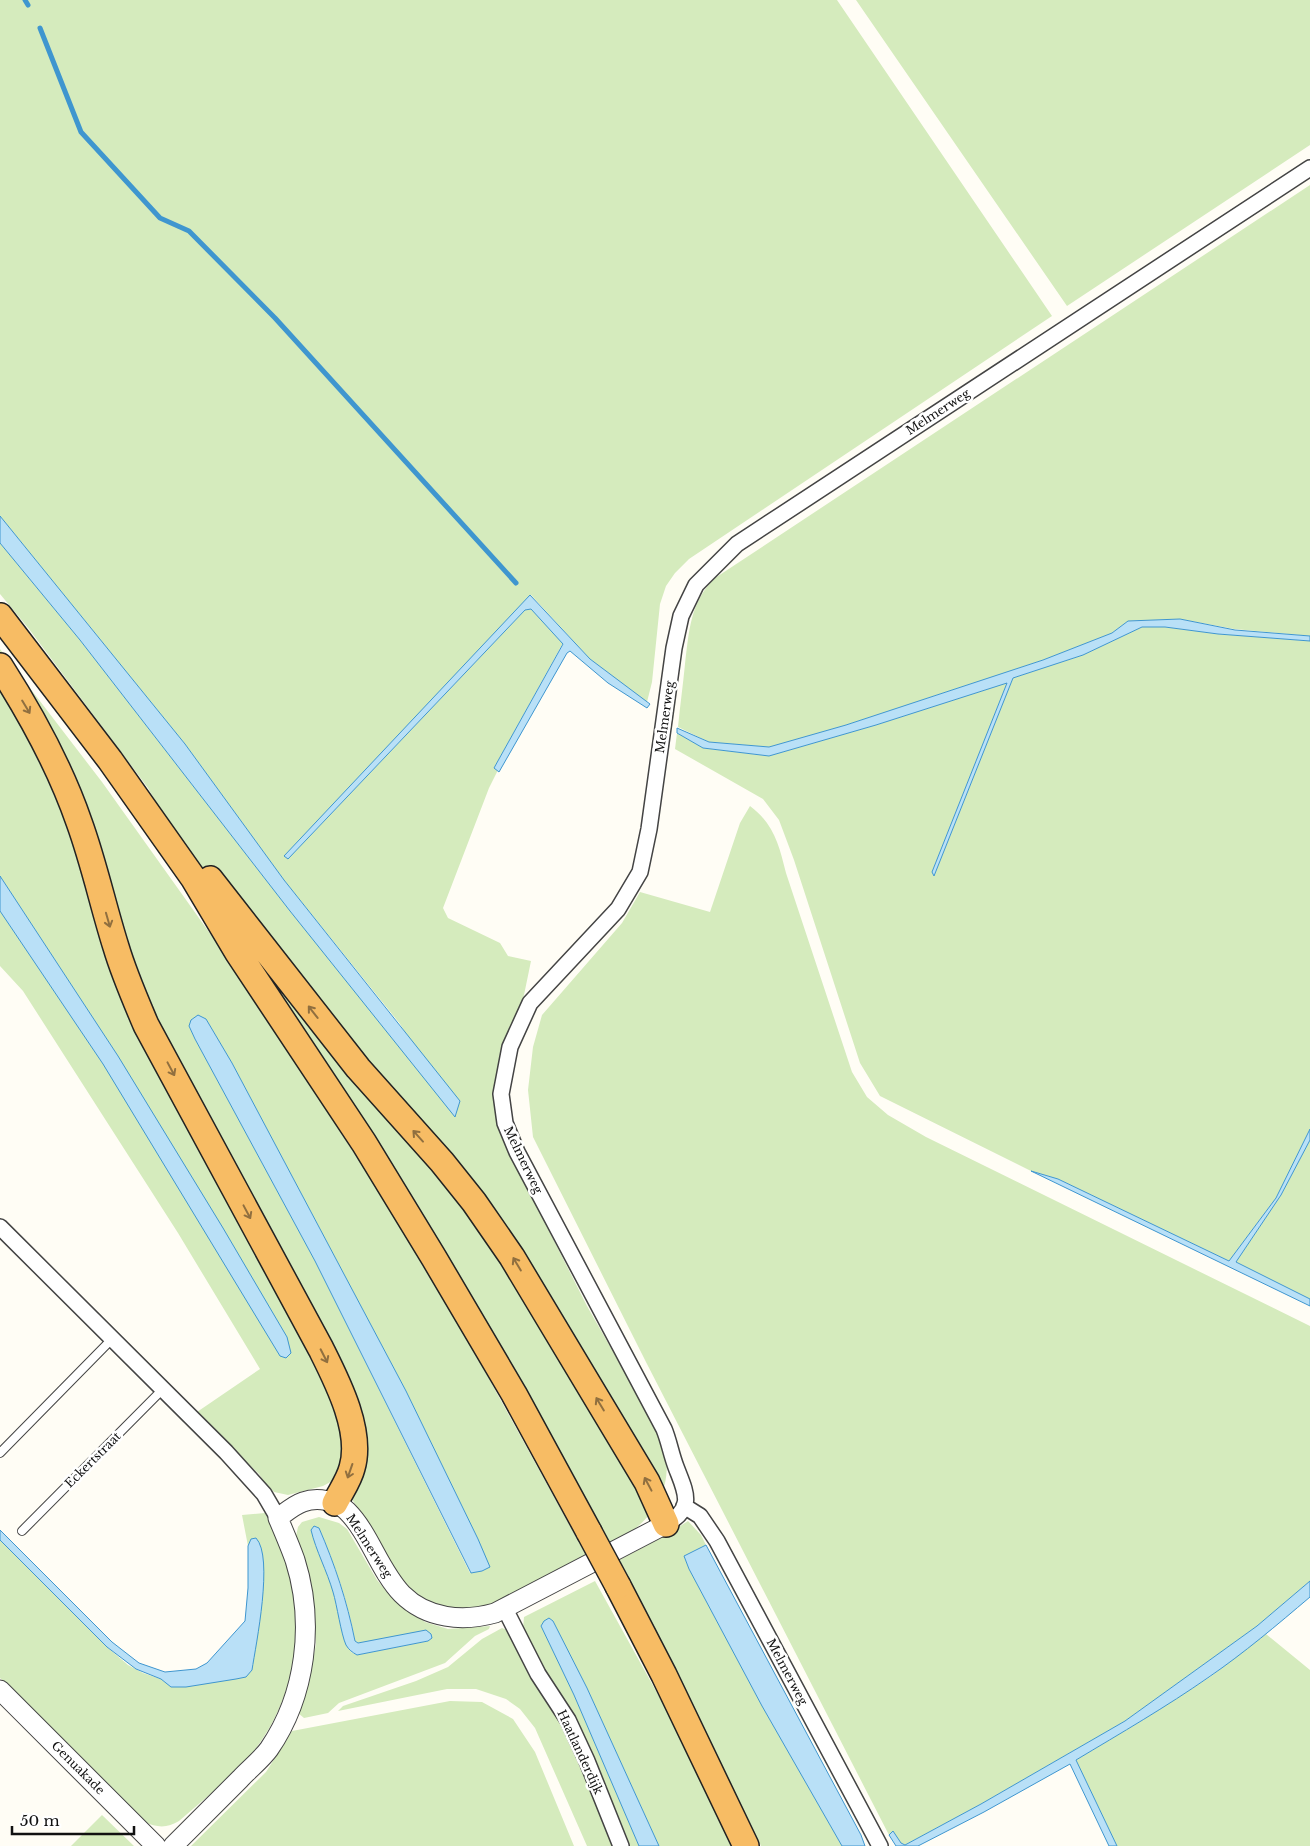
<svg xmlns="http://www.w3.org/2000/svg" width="1310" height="1846" font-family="'Libre Baskerville',serif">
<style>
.green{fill:#d5ebbd;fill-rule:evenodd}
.water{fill:#b9e0f7;stroke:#3f96cf}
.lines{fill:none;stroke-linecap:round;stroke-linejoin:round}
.stream{stroke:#3f96cf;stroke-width:5}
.service-casing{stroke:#444;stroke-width:10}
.minor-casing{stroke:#444;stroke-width:18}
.tertiary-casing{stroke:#444;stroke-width:21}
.trunk-casing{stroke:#222;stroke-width:28}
.service{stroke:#fff;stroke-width:8}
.minor{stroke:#fff;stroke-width:15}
.tertiary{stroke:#fff;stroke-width:19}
.trunk{stroke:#f7bc64;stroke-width:25}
.trunk-bridge-casing{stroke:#222;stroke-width:28;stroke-linecap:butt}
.trunk-bridge{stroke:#f7bc64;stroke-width:25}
.oneway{stroke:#906f3f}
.labels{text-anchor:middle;stroke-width:5;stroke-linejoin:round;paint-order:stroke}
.street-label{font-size:12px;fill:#111;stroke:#fff}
</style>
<rect width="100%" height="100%" fill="#fffdf5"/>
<path class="green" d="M0 0H837L1052 316 689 559 675 573 666 586 660 604 652 682 647 702 590 659 531 595 288 859 525 610 531 609 563 643 494 768 498 770 489 788 443 908 448 918 500 943 508 956 531 961 524 995 497 1077 494 1099 500 1134 587 1306 661 1436C679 1486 653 1523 609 1546L190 864 148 788 29 629 0 594V543L80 640 290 911 455 1116 400 1024 284 880 185 744 0 516Z
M856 0H1310V145L1067 306Z
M1310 185V636L1234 629 1180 619 1128 621 1112 633 1043 660 846 725 769 747 709 742 678 727C680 706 683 685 685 664 689 632 690 602 715 578Z
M1142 627H1165L1218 634 1310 641V1129L1276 1198 1229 1261 1058 1179 1031 1171 880 1096 860 1063 794 860 779 820 763 799 675 749 677 733 703 748 769 756 876 725 1007 683 932 872 934 876 1013 678 1083 655Z
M0 649 102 782 266 1012 339 1130 421 1255 587 1557 497 1605 479 1610 442 1609 417 1596 404 1583 350 1496 362 1449 138 999 0 658ZM206 1019 232 1063 406 1391 478 1539 489 1567 482 1571 470 1573 315 1261 195 1039 189 1026Z
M0 678 66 801 107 948 336 1391 348 1451 336 1479 323 1486 288 1495 274 1492 264 1482 259 1474 230 1447 197 1412 260 1369 178 1233 23 991 0 966V911L103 1064 118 1056 0 876Z
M750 806C774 824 779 845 786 873L852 1072 867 1097 888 1115 926 1137 1310 1326V1581L1257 1626 1125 1721 981 1804 905 1845 901 1843 893 1831 889 1835 647 1364 533 1137 528 1090 533 1047 542 1015 622 923 640 892 710 912 740 823Z
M1310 1140V1299L1236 1262 1281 1195Z
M265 1513C279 1539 290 1566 295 1595 302 1646 289 1703 259 1744 238 1774 206 1797 179 1821 168 1828 157 1828 145 1822L0 1678V1540L107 1647 128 1665 143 1673 161 1679 167 1684 246 1677 251 1539 248 1546 242 1515Z
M319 1517 339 1523 347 1529 377 1580 388 1593 425 1622 448 1629 490 1626 489 1629 475 1636 445 1663 339 1703 328 1713 304 1718 298 1713 299 1705 310 1675 316 1644 312 1605 304 1558 296 1536 298 1527 302 1522ZM314 1526 319 1528C335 1565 348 1601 355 1641L358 1643 431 1638 428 1641 357 1655 351 1652Z
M688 1521 701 1535 706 1545 684 1556 689 1569 762 1706 842 1846H761L693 1707 617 1561 665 1536Z
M595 1581 671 1718 734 1846H659L587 1688 553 1621 549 1618 541 1626 574 1695 639 1846H626L532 1652 523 1628 524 1617Z
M502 1628 507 1630 561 1722 614 1846H587L535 1728 520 1709 506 1699 476 1689H447L338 1711 343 1706 416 1681 448 1667 482 1639Z
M1266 1634 1310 1670V1846H1117L1076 1760 1143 1720 1210 1677Z
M450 1701 482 1702 513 1719 535 1752 574 1846H191L266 1772 292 1731Z
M102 1815 134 1846H71Z"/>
<path class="water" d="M0 516 185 744 284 880 460 1101 455 1117 290 911 80 640 0 543Z
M530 595 590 659 650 704 647 708 608 683 570 651 567 653 499 772 494 768 563 644 531 609 525 610 288 859 284 856Z
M1180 619 1235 630 1310 636V641L1218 634 1165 627H1142L1083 655 1013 678 934 876 932 872 1007 683 876 725 769 756 703 748 677 733V728L709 742 769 747 846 725 1043 660 1112 633 1128 621Z
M0 876 118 1056 223 1228 287 1337 291 1353 286 1358 280 1356 103 1064 0 911Z
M198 1015 206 1019 232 1063 406 1391 478 1539 490 1567 482 1571 471 1573 315 1261 195 1039 189 1026 191 1020Z
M1310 1129V1140L1281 1195 1236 1262 1310 1299V1306L1031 1171 1058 1179 1229 1261 1276 1198Z
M314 1526 319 1528C335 1565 347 1601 355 1641L358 1643 426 1630 431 1634 432 1638 428 1641 357 1655C352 1652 349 1650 346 1645 341 1634 337 1605 333 1592 327 1571 316 1551 311 1530Z
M0 1530 112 1642 139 1663 165 1672 196 1669 207 1663 245 1621 248 1588V1546L251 1539 256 1538C274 1557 256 1644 252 1670L246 1677 236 1679 186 1687H171L161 1679 136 1669 107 1647 0 1540Z
M706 1545 861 1835 865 1846H842L762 1706 689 1569 684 1556Z
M1310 1581V1597C1277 1625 1244 1653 1209 1677 1166 1707 1121 1733 1076 1760L1117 1846H1109L1070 1764 984 1812 918 1846H896L889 1835 893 1831 901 1843 905 1845 981 1804 1125 1721 1257 1626Z
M549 1618 553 1621 587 1688 659 1846H639L574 1695 541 1626 544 1621Z"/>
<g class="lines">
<path class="stream" d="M25 0 28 5
M40 28 81 132 160 218 189 231 275 318 516 583"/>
<defs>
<path id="service" d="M0 1453 112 1339
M22 1531 163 1389"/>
<path id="minor" d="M0 1227 226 1452 264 1494 278 1518
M684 1506 700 1516 717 1541 880 1846
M666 1524C696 1508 685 1491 676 1467 671 1454 669 1441 664 1429L517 1152 505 1123 501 1094 510 1047 530 1003 618 909 640 872 649 829 674 648 681 616 696 585 737 544 1310 168
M505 1609 538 1674 568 1720 587 1761 621 1846"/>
<path id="tertiary" d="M0 1690 156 1846
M173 1846C195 1824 218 1801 240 1779 249 1769 261 1760 269 1749 306 1695 315 1623 295 1560 290 1546 284 1532 278 1518 286 1512 294 1505 303 1502 317 1497 336 1500 347 1511 370 1534 379 1570 402 1594 427 1619 463 1622 495 1613L666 1524"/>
<path id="trunk" d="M0 616 110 760 194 879 238 953 364 1143 434 1258 514 1394 589 1532
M0 666C32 716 60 767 79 822 94 863 103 906 116 947 124 974 135 999 146 1025L321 1349C337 1381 363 1431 352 1468 349 1480 341 1491 335 1503
M210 879 358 1068 442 1162 474 1202 512 1257 647 1482 666 1524
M618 1586 664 1675 746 1846"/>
</defs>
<use href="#service" class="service-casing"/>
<use href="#minor" class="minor-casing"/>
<use href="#tertiary" class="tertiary-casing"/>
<use href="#trunk" class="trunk-casing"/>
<use href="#service" class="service"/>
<use href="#minor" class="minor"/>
<use href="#tertiary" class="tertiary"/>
<use href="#trunk" class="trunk"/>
<defs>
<path id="trunk-bridge" d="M589 1532 618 1586"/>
</defs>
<use href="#trunk-bridge" class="trunk-bridge-casing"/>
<use href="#trunk-bridge" class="trunk-bridge"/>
</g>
<defs><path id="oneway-shaft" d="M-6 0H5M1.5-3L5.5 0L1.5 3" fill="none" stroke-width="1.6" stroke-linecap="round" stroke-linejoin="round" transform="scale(1.25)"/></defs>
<g class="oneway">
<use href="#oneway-shaft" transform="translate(26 707) rotate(59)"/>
<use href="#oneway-shaft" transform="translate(108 920) rotate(74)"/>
<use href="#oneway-shaft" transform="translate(313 1012) rotate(-128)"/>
<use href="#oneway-shaft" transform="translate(171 1069) rotate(62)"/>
<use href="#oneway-shaft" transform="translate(418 1136) rotate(-132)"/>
<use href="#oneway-shaft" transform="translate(247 1212) rotate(62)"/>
<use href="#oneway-shaft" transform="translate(517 1264) rotate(-121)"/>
<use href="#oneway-shaft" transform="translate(324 1356) rotate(63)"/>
<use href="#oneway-shaft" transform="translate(600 1404) rotate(-121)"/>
<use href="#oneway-shaft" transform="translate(350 1471) rotate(109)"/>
<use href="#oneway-shaft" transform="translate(648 1484) rotate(-118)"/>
</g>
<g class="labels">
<g class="street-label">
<text transform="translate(938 412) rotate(-33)" y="4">Melmerweg</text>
<text transform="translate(665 717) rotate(-82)" y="4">Melmerweg</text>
<text transform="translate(523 1160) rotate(64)" y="4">Melmerweg</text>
<text transform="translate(93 1460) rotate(-45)" y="4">Eckertstraat</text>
<text transform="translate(369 1546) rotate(57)" y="4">Melmerweg</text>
<text transform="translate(787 1672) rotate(62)" y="4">Melmerweg</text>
<text transform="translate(580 1752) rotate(65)" y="4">Haatlanderdijk</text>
<text transform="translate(78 1768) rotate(45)" y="4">Genuakade</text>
</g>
</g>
<path d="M12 1826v8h122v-8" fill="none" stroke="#111111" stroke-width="2.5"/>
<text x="20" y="1826" font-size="15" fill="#111111" stroke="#ffffff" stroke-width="4" paint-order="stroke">50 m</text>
</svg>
